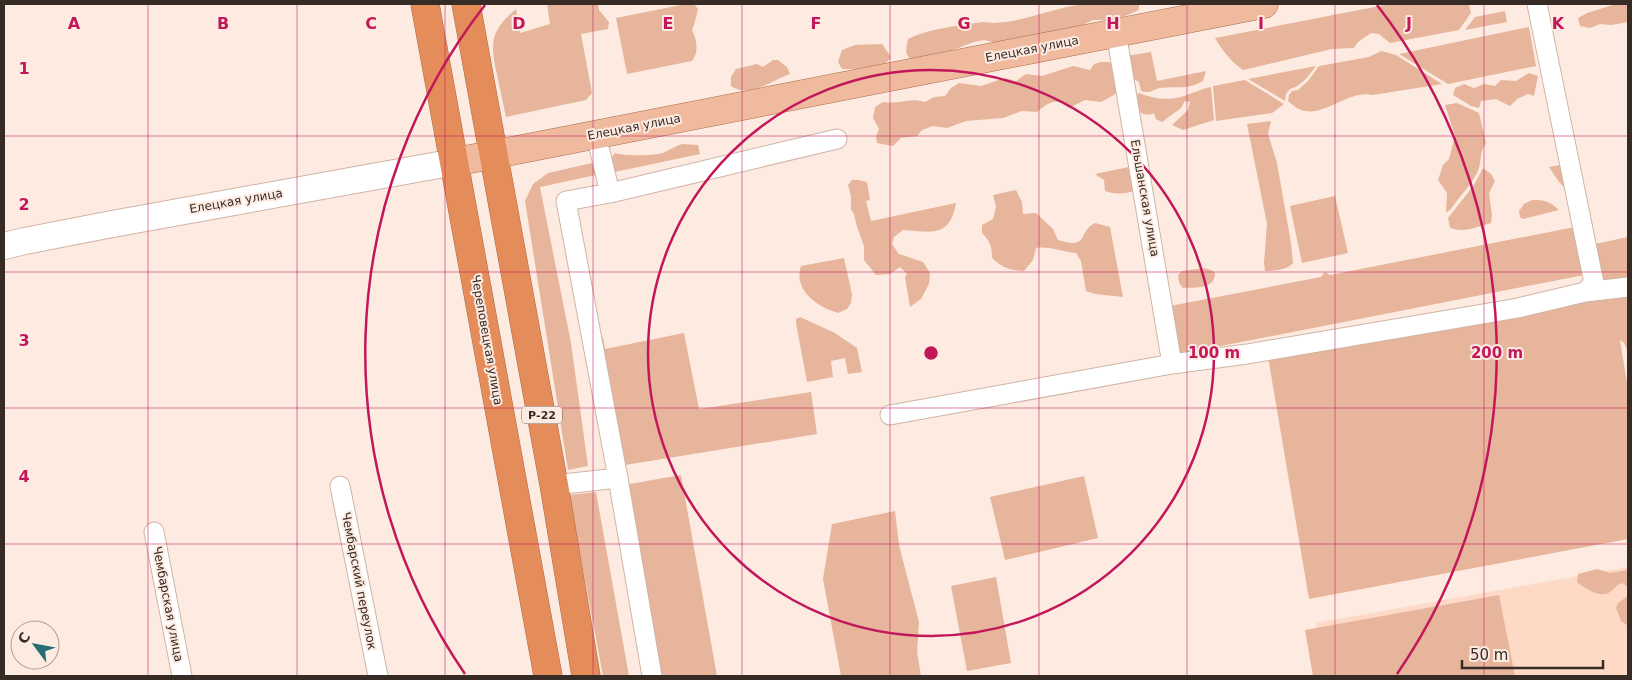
<svg xmlns="http://www.w3.org/2000/svg" width="1632" height="680" font-family="'DejaVu Sans',sans-serif">
<style>
.built{fill:#fed9c6}
.green{fill:#e6b59c}
.lines{fill:none;stroke-linecap:round;stroke-linejoin:round}
.street-casing{stroke:#d0b4a5;stroke-width:21}
.secondary-casing{stroke:#d0b4a5;stroke-width:28}
.primary-casing{stroke:#a86a48;stroke-width:29}
.highway-casing{stroke:#a86a48;stroke-width:29}
.street{stroke:#fff;stroke-width:19}
.secondary{stroke:#fff;stroke-width:26}
.primary{stroke:#efba9d;stroke-width:28}
.highway{stroke:#e58c5b;stroke-width:28}
.grid{fill:none;stroke:#c2185b;stroke-width:1;stroke-opacity:0.55}
.ring{fill:none;stroke:#c2185b;stroke-width:2.5}
.labels{text-anchor:middle;stroke-width:4;stroke-linejoin:round;paint-order:stroke}
.shield{fill:#fdebe1;stroke:#72655e;stroke-width:1}
.shield-label{font-size:11px;font-weight:bold;fill:#372b26}
.street-label{font-size:12px;fill:#372b26;stroke:#fdebe1}
.grid-label{font-size:16px;text-anchor:middle;font-weight:bold;fill:#c2185b;stroke:#fdebe1;stroke-width:4;stroke-linejoin:round;paint-order:stroke}
.centre{fill:#c2185b;stroke:#fdebe1;stroke-width:2.5}
.ring-label{font-size:15px;text-anchor:middle;font-weight:bold;fill:#c2185b;stroke:#fdebe1;stroke-width:4;stroke-linejoin:round;paint-order:stroke}
</style>
<rect width="100%" height="100%" fill="#fdebe1"/>
<path class="built" d="M1628 567V676H1325L1316 623Z"/>
<path class="green" d="M547 4H598L599 10 609 22 608 29 581 34 592 93 586 100 506 117C503 103 500 89 497 75 490 43 490 31 516 9L520 33 550 24Z
M683 4H694L698 9 694 25 692 30C697 40 699 52 692 61L627 74 616 18 681 5Z
M1085 4H1139V10L1125 16 1107 20H1093L1080 26 1001 44 984 40 974 42 940 55 916 62C903 55 906 51 908 39 927 29 961 25 983 22 987 22 990 23 994 23 1025 22 1054 7 1085 4Z
M1390 4H1469L1471 13 1459 30 1390 43 1379 34 1371 33 1358 42 1354 48 1332 49 1243 70C1231 62 1222 50 1215 38Z
M1616 4H1628V22L1611 25 1600 24 1590 28 1580 26 1578 18 1587 13Z
M1505 11 1507 22 1465 30 1475 17Z
M1529 27 1536 66 1448 84 1399 54Z
M882 44 891 57C888 60 886 64 883 66 878 69 849 69 842 69L838 62 842 50 855 45Z
M1381 51 1396 55 1442 84 1373 95C1349 89 1324 118 1301 110 1296 108 1292 104 1288 101L1289 95 1292 91 1298 90 1308 81 1319 66 1369 57Z
M1151 52 1157 81 1206 71 1203 81C1189 90 1176 86 1160 88 1151 90 1152 94 1141 91L1139 82 1128 76 1126 56Z
M773 60H778L787 67 790 74C771 80 751 99 731 86V77L736 69 757 64 763 67Z
M1101 62H1109L1115 67 1119 89 1114 95 1101 102 1085 100 1069 108C1056 97 1049 102 1037 112L1022 111 1003 118 966 121 947 128 933 126 922 130 917 136 901 138 893 146 877 143 876 137 879 129 873 118 875 107 883 102C900 105 909 97 925 102L934 97 945 96 951 88 959 83 981 86 1005 78 1016 81 1026 74 1042 76 1073 66 1090 70 1094 64Z
M1316 66C1308 76 1302 86 1290 89L1286 94 1285 101 1248 79Z
M1529 73 1538 76 1534 96 1528 94 1517 99 1510 106 1496 99 1481 101 1479 108 1471 106 1453 95 1455 88 1464 84 1474 88 1484 84 1495 86 1501 80 1516 81Z
M1245 80 1284 104 1272 113 1216 121 1213 86Z
M1211 87 1214 120 1183 130 1172 125 1188 110 1190 102 1185 101 1181 108 1162 122 1156 119 1154 113C1142 118 1135 110 1134 99L1139 93C1154 99 1168 101 1184 96 1194 93 1200 89 1211 87Z
M1457 103 1479 113 1486 143C1478 154 1483 161 1477 173 1470 186 1459 197 1451 209L1446 213 1447 193 1438 180 1443 165 1449 159 1455 136 1445 105Z
M1271 121 1268 134 1277 163 1291 243 1293 263C1287 270 1275 271 1265 271L1264 263 1267 224 1247 124Z
M682 144 698 145 700 154 610 173 608 163 615 153C624 156 654 156 663 153 670 150 675 146 682 144Z
M592 163 596 175 540 187 571 343 588 466 568 470 525 201 533 184 548 173Z
M1565 164 1572 195 1559 182 1549 167Z
M1129 167 1133 170 1137 190C1125 194 1117 195 1105 191L1104 180 1095 174Z
M1483 168 1491 174 1495 181 1489 193 1492 215 1491 223C1476 227 1465 233 1450 228L1448 218 1474 185Z
M852 180H858L867 182 870 200 866 201 871 221 956 203C950 238 932 232 903 230L894 237 892 244 899 254 923 262 930 273 929 284 921 299 910 307 905 277 907 274 900 267 890 274 876 275 864 260V246L857 227 854 214 851 210V196L848 185Z
M1016 190 1022 202 1023 214 1036 213 1053 229 1058 240C1090 250 1077 232 1095 223L1110 227 1123 297 1095 294 1086 291 1081 261 1076 253C1062 252 1050 246 1036 248L1033 260 1024 271C1010 270 1002 268 992 258 992 247 990 241 982 233V225L993 219 996 207 993 195Z
M1335 196 1348 253 1302 263 1290 206Z
M1532 200C1544 200 1550 201 1559 210L1523 219 1520 217 1519 211 1524 204Z
M1575 227 1584 275 1175 355 1165 307 1321 277 1325 272 1330 275Z
M1628 237V277L1594 283 1595 244Z
M844 258 852 294 851 303 847 309 838 313C817 307 793 290 801 266Z
M1204 268 1211 270 1215 273C1215 290 1195 287 1183 288L1179 283 1178 275 1182 271Z
M1628 287V352L1624 343 1620 340 1628 389V539L1309 599 1267 351Z
M800 317 835 333 857 348 862 372 848 374 845 358 831 361 833 377 807 382 796 323V319Z
M684 333 699 409 811 392 817 434 619 466 594 338 603 337 605 349Z
M681 475 717 676H658L624 485Z
M1084 476 1098 538 1005 560 990 497Z
M596 492 629 676H603L569 495Z
M895 511 899 545 919 622 917 652 921 676H841L823 579 832 524Z
M1597 569 1610 573 1628 570V587L1622 583C1615 585 1615 589 1610 592 1601 599 1584 588 1577 582L1578 574Z
M996 577 1011 663 967 671 951 586Z
M1499 595 1515 676H1313L1305 630Z
M1628 596V626L1621 621 1616 608 1618 603Z"/>
<g class="lines">
<defs>
<path id="street" d="M1537 4 1594 283 1585 292
M1116 32 1172 364
M596 135 610 193
M890 415 1172 364 1247 354 1518 308 1585 292 1628 287
M554 485 618 478
M340 486 378 676
M154 532 182 676
M652 676 618 478 566 201 610 193 837 139"/>
<path id="secondary" d="M4 246 25 241 107 225 455 162"/>
<path id="primary" d="M455 162 1264 4"/>
<path id="highway" d="M425 4 548 676
M466 4 554 485 586 676"/>
</defs>
<use href="#street" class="street-casing"/>
<use href="#secondary" class="secondary-casing"/>
<use href="#primary" class="primary-casing"/>
<use href="#highway" class="highway-casing"/>
<use href="#street" class="street"/>
<use href="#secondary" class="secondary"/>
<use href="#primary" class="primary"/>
<use href="#highway" class="highway"/>
</g>
<path class="grid" d="M148 4V676M297 4V676M445 4V676M593 4V676M742 4V676M890 4V676M1039 4V676M1187 4V676M1335 4V676M1484 4V676M4 136H1628M4 272H1628M4 408H1628M4 544H1628"/>
<g class="ring">
<circle cx="931" cy="353" r="283"/>
<path d="M465 674A566 566 0 0 1 485 5M1377 5A566 566 0 0 1 1397 674"/>
</g>
<g class="labels">
<rect class="shield" x="522" y="406.5" width="40" height="17" rx="4"/>
<g class="shield-label">
<text x="542" y="419">Р-22</text>
</g>
<g class="street-label">
<text transform="translate(1032 49) rotate(-11)" y="4">Елецкая улица</text>
<text transform="translate(634 127) rotate(-11)" y="4">Елецкая улица</text>
<text transform="translate(1145 198) rotate(80)" y="4">Ельшанская улица</text>
<text transform="translate(236 201) rotate(-10)" y="4">Елецкая улица</text>
<text transform="translate(487 340) rotate(80)" y="4">Череповецкая улица</text>
<text transform="translate(359 581) rotate(79)" y="4">Чембарский переулок</text>
<text transform="translate(168 604) rotate(79)" y="4">Чембарская улица</text>
</g>
</g>
<g class="grid-label">
<text x="74" y="29">A</text>
<text x="223" y="29">B</text>
<text x="371" y="29">C</text>
<text x="519" y="29">D</text>
<text x="668" y="29">E</text>
<text x="816" y="29">F</text>
<text x="964" y="29">G</text>
<text x="1113" y="29">H</text>
<text x="1261" y="29">I</text>
<text x="1409" y="29">J</text>
<text x="1558" y="29">K</text>
<text x="24" y="74">1</text>
<text x="24" y="210">2</text>
<text x="24" y="346">3</text>
<text x="24" y="482">4</text>
</g>
<circle cx="931" cy="353" r="8" class="centre"/>
<g class="ring-label">
<text x="1214" y="358">100 m</text>
<text x="1497" y="358">200 m</text>
</g>
<rect width="1632" height="680" fill="none" stroke="#372b26" stroke-width="10"/>
<g transform="translate(35 645) rotate(302)"><circle r="24" fill="#fdebe1" stroke="#ae9e96"/>
<path d="M0-4L9 19L0 12L-9 19Z" fill="#246f73"/>
<text y="-8" font-size="14" font-weight="bold" text-anchor="middle" fill="#372b26">С</text>
</g>
<path d="M1462 660v8h141v-8" fill="none" stroke="#372b26" stroke-width="2.5"/>
<text x="1470" y="660" font-size="15" fill="#372b26" stroke="#fdebe1" stroke-width="4" paint-order="stroke">50 m</text>
</svg>
